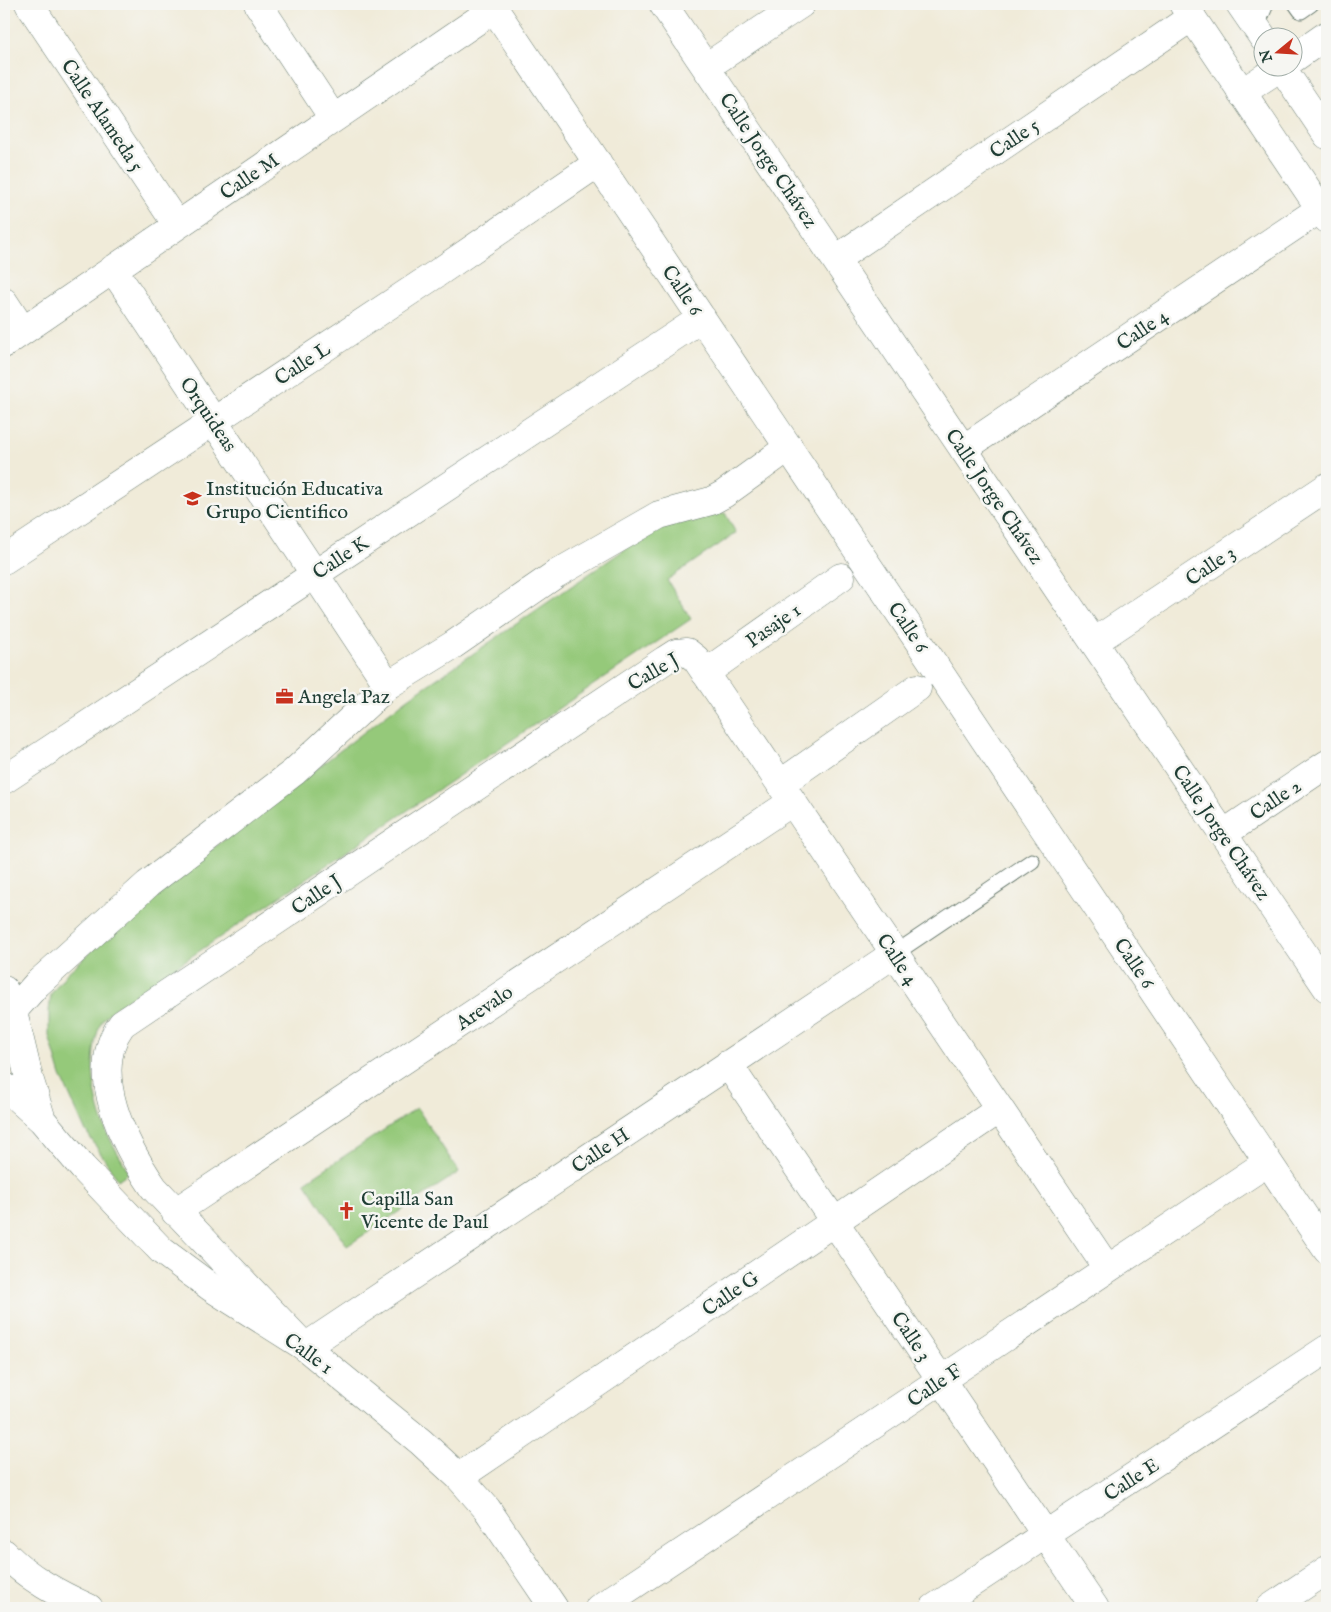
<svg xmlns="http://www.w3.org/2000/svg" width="1331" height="1612" font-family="'IM FELL English',serif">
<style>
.green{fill:#95c97a;stroke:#5a8357}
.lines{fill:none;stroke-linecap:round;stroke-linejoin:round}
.service-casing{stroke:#687a6e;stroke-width:17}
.minor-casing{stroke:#687a6e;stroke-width:29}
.tertiary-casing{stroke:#687a6e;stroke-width:29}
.secondary-casing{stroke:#687a6e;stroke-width:29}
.service{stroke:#fff;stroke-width:15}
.minor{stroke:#fff;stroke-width:28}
.tertiary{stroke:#fff;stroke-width:28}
.secondary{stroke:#fff;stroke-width:28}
.labels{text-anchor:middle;stroke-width:5;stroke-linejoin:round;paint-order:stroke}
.street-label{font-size:20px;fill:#1f3d34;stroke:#f6f6f2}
.poi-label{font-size:20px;fill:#1f3d34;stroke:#f6f6f2;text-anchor:start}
</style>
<rect width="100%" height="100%" fill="#f6f6f2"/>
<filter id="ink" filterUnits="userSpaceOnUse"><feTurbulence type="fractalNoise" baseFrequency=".02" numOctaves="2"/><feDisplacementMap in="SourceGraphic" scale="10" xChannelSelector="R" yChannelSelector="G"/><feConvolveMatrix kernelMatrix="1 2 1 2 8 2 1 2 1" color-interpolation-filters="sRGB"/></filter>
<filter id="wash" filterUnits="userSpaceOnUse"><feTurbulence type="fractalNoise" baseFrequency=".0096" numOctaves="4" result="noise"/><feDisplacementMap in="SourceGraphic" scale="20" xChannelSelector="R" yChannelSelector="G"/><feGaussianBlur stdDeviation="1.12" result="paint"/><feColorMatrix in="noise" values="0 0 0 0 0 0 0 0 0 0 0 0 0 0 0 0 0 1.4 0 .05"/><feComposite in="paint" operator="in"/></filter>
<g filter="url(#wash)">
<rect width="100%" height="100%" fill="#f0ebd9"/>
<path class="green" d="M725 513 736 533 667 580 691 619 112 1010C108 1014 102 1019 100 1025 87 1059 94 1102 108 1135 114 1147 122 1160 129 1172L118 1180 84 1128 61 1076 49 1036V1011L51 994 66 974 173 879 407 699 640 539C671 523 690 518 725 513Z
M417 1108 459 1172 347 1246 305 1182Z"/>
</g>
<g filter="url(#ink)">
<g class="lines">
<defs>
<path id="service" d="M1296 4 1301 11 1311 4
M1256 28 1266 4
M894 954 1032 861"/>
<path id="minor" d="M29 4 177 225
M258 4 333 118
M491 4 1327 1250
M663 4 1327 988
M1294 58 1327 35
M706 67 801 4
M1241 93 1279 68
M836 259 1192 17
M113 269 388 685
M4 302 23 331
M4 344 494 9
M963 449 1320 209
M4 560 436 274 598 163
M1094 642 1327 487
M705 673 841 577
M4 780 702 318
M780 784 917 688
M1223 834 1327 764
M894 954 305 1347 154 1188C125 1146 86 1072 122 1024L665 660 676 653 687 652 696 659 1107 1268
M13 1011 37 984 148 884 294 772 388 685 453 645 556 574 659 515 711 501 724 494 789 447
M728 1064 1095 1608
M175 1212 792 802
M459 1477 1000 1109
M4 1553C28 1578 58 1594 89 1608
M599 1608 1268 1162
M934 1608 1327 1349
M1270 1608 1327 1570"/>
<path id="tertiary" d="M4 990 13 1011 29 1078 42 1120 83 1168 162 1251 212 1288 305 1347 421 1442 459 1477 487 1509 554 1608
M4 1086 42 1120"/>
<path id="secondary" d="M1183 4 1327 219
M1240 4 1264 39
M1282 68 1327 135"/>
</defs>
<use href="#service" class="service-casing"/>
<use href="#minor" class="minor-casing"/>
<use href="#tertiary" class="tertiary-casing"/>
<use href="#secondary" class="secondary-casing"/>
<use href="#service" class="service"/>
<use href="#minor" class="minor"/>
<use href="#tertiary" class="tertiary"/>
<use href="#secondary" class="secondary"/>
</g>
</g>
<defs>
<symbol id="school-bare" viewBox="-9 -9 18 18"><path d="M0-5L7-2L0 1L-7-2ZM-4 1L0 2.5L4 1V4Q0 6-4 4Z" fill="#c8321e" stroke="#f6f6f2" stroke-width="2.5" paint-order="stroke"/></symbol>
<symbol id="office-bare" viewBox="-9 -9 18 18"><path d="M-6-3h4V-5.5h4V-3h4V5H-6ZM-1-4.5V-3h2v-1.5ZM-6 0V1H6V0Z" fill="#c8321e" stroke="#f6f6f2" stroke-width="2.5" paint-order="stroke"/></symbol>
<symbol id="church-bare" viewBox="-9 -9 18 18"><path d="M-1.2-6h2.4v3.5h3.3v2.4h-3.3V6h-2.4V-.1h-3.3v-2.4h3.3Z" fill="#c8321e" stroke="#f6f6f2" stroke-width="2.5" paint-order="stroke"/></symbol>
</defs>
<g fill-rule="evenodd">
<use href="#school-bare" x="180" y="486" width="25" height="25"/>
<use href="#office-bare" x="272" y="684" width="25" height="25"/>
<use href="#church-bare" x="334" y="1198" width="25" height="25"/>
</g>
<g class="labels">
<g class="street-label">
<text transform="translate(103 115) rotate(56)" y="7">Calle Alameda 5</text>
<text transform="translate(1014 138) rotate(-34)" y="7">Calle 5</text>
<text transform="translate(769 160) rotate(56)" y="7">Calle Jorge Chávez</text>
<text transform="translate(249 176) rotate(-34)" y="7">Calle M</text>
<text transform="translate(683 290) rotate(56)" y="7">Calle 6</text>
<text transform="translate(1142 329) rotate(-34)" y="7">Calle 4</text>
<text transform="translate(302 363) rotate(-33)" y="7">Calle L</text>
<text transform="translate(209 414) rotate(56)" y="7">Orquideas</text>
<text transform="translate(995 496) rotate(56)" y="7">Calle Jorge Chávez</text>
<text transform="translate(340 557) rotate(-33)" y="7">Calle K</text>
<text transform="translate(1210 565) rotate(-34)" y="7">Calle 3</text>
<text transform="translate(773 625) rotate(-35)" y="7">Pasaje 1</text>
<text transform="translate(909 627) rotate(56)" y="7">Calle 6</text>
<text transform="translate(653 671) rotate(-30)" y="7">Calle J</text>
<text transform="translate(1275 799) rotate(-34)" y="7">Calle 2</text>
<text transform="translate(1222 832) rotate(56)" y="7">Calle Jorge Chávez</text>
<text transform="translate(316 894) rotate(-34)" y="7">Calle J</text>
<text transform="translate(898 959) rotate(56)" y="7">Calle 4</text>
<text transform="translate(1135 963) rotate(56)" y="7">Calle 6</text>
<text transform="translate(484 1007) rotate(-34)" y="7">Arevalo</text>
<text transform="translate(600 1150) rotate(-34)" y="7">Calle H</text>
<text transform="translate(730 1293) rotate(-34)" y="7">Calle G</text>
<text transform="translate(912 1336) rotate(56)" y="7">Calle 3</text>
<text transform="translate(309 1353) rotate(36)" y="7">Calle 1</text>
<text transform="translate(934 1385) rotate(-34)" y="7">Calle F</text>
<text transform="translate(1131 1479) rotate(-33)" y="7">Calle E</text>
</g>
<g class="poi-label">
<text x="206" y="495">Institución Educativa<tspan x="206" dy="23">Grupo Cientifico</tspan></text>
<text x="298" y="703">Angela Paz</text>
<text x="361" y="1205">Capilla San<tspan x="361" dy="23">Vicente de Paul</tspan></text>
</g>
</g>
<rect width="1331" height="1612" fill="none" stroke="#f6f6f2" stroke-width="20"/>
<g transform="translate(1278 52) rotate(252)"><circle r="24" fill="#f6f6f2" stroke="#a0aca6"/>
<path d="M0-4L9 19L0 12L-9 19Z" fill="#c8321e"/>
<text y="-8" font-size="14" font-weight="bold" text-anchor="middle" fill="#1f3d34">N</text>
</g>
</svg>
